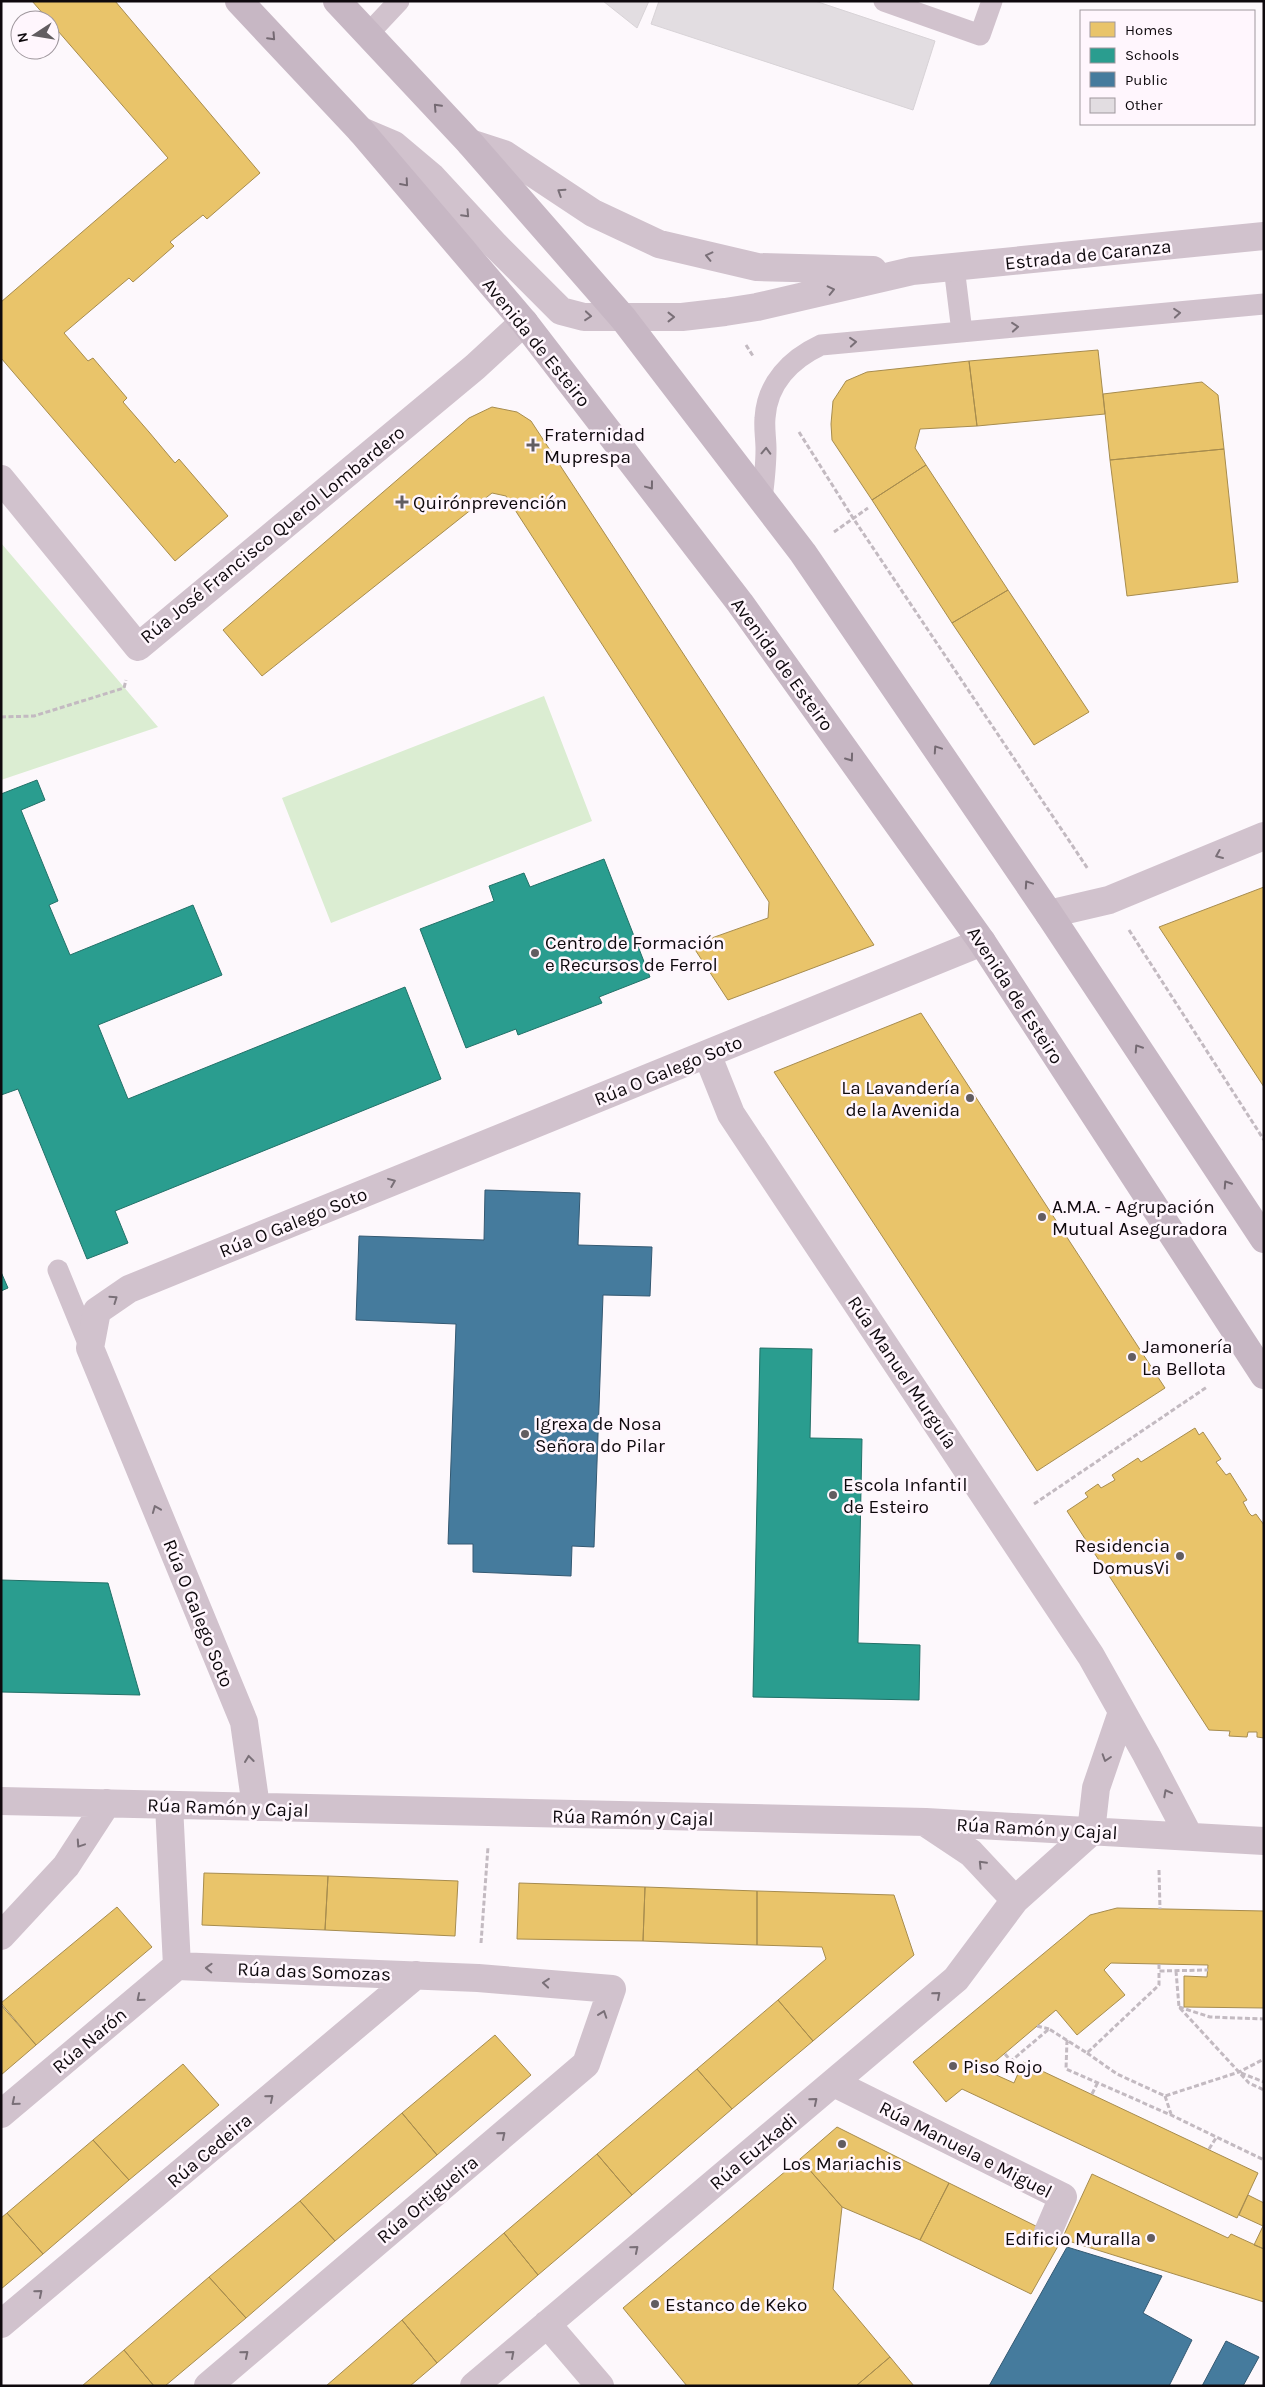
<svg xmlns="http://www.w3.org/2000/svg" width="1265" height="2387" font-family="Karla,sans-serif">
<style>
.green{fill:#dbedd2}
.homes{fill:#e9c46a;stroke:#a78c4e}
.schools{fill:#2a9d8f;stroke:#227168}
.public{fill:#457b9d;stroke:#345972}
.building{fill:#e2dde1;stroke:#d8d3d7}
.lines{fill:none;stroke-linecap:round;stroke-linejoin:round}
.path{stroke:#c3bac1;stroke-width:3;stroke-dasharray:5 2.5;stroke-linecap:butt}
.lane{stroke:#d1c2cd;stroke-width:21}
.street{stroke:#d1c2cd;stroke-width:28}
.secondary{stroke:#c7b7c4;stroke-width:28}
.oneway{stroke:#746972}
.oneway2{stroke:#796f77}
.poi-dot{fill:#625d61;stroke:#fff6fd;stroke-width:2}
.labels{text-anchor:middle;stroke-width:5;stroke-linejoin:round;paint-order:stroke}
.street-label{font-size:19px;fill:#0e090d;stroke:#fff6fd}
.poi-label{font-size:19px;fill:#0e090d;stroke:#fff6fd;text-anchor:start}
</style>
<rect width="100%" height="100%" fill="#fdf8fc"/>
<path class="green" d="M1 543 158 727 1 780Z
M544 696 592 821 331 923 282 798Z"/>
<path class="homes" d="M32 1H115L260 173 207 219 203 215 170 242 174 246 133 282 129 278 64 333 88 361 93 358 127 398 123 402 149 432 175 463 179 459 228 516 175 561 1 358V302L168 158Z
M1098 350 1105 414 977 426 969 361Z
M969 361 977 426 920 429 915 448 926 465 872 500 832 440 831 424 833 401 846 381 867 372Z
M1202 382 1218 395 1224 449 1110 460 1103 394Z
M492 407 517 412 531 421 874 945 728 1000 692 945 768 918 769 902 506 496 492 493 262 676 223 630 469 418Z
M1224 449 1238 582 1127 596 1110 460Z
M926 465 1008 590 952 623 872 500Z
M1008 590 1089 712 1034 745 952 623Z
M1264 887V1087L1159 927Z
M921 1013 1165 1388 1037 1471 774 1072Z
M1195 1428 1199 1435 1203 1432 1221 1459 1216 1462 1226 1475 1230 1473 1247 1500 1243 1502 1249 1513 1252 1516 1256 1514 1264 1525V1738L1257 1737V1732H1248L1247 1737 1229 1736 1230 1731 1209 1730 1067 1511 1088 1497 1085 1493 1098 1484 1101 1488 1115 1480 1112 1475 1138 1458 1141 1462Z
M204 1873 328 1876 325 1930 202 1925Z
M328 1876 458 1881 455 1936 325 1930Z
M519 1883 645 1887 643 1941 517 1939Z
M645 1887 757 1891V1945L643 1941Z
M757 1891 894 1895 914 1955 813 2041 778 2000 826 1959 822 1947 757 1945Z
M117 1907 152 1947 36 2045 1 2003Z
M1117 1908 1264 1911V2008L1184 2007V1976L1207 1977 1208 1965 1111 1963 1104 1970 1125 1995 1077 2035 1056 2010 985 2070 1014 2083 1023 2062 1258 2173 1237 2218 962 2089 946 2102 913 2062 1090 1915Z
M778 2000 813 2041 732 2109 697 2069Z
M1 2005 36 2045 1 2075Z
M495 2035 531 2075 437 2155 402 2113Z
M183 2064 219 2105 129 2180 93 2140Z
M697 2069 732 2109 632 2195 597 2154Z
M402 2113 437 2155 335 2241 300 2201Z
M837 2127 949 2183 920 2240 842 2207 800 2159Z
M93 2140 129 2180 43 2254 7 2213Z
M597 2154 632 2195 538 2275 504 2233Z
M800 2159 842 2207 833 2289 890 2357 856 2386H687L623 2308Z
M1092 2174 1228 2238 1231 2234 1264 2249V2302L1062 2239Z
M949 2183 1062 2239 1031 2294 920 2240Z
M1248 2195 1264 2203 1263 2226 1239 2215Z
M300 2201 335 2241 246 2318 209 2277Z
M7 2213 43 2254 1 2289V2218Z
M1264 2224V2249L1254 2245Z
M504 2233 538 2275 437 2363 402 2320Z
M209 2277 246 2318 165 2386H154L124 2350Z
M402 2320 437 2363 410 2386H326Z
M124 2350 154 2386H82Z
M890 2357 914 2386H856Z"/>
<path class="schools" d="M37 780 45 800 21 810 58 901 49 905 70 955 193 905 222 975 98 1025 128 1099 405 987 441 1079 115 1211 128 1243 87 1259 18 1089 1 1095V794Z
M604 859 650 977 599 997 602 1003 518 1035 516 1029 466 1048 420 929 494 901 489 886 524 873 530 887Z
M1 1272 8 1288 1 1291Z
M760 1348 812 1349 810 1438 862 1439 858 1643 920 1645 919 1700 753 1697Z
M1 1580 108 1583 140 1695 1 1692Z"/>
<path class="public" d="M485 1190 580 1193 578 1245 652 1247 650 1296 603 1295 594 1547 572 1546 571 1576 473 1572V1544H448L456 1324 356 1320 359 1236 484 1240Z
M1067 2247 1162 2276 1143 2313 1192 2340 1169 2386H989Z
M1226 2341 1259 2357 1243 2386H1202Z"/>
<path class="building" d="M603 1H649L637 28Z
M659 1H815L935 41 913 110 651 24Z"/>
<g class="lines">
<path class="path" d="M746 345 753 356
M799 432 853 518 1088 869
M834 532 868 508
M1 717 34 716 124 688 126 680
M1129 930 1264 1140
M1034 1504 1207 1387
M1159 1870 1160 1909
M481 1943 488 1847
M1159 1964V1971L1208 1970
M1176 1971 1179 2007 1249 2083 1264 2090
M1179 2007 1210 2017 1264 2019
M1037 2026 1049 2029
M1067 2040 1066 2069 1171 2115 1264 2160
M1087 2053 1117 2074 1165 2096 1239 2072 1264 2059
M1005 2054 1011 2061 1049 2029 1087 2053 1159 1985V1971
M1241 2073 1264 2082
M1092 2094 1098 2082
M1165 2096 1171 2114
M1209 2149 1216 2138"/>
<path class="lane" d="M884 1 980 35 992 1
M368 34 399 1
M954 267 962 332
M762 499C764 483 766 466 766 449 766 439 764 428 765 418 767 383 791 359 821 345L1264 304
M58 1270 90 1348"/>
<path class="street" d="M361 131 394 145 432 177 495 245 561 311 584 317H682L725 312 757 307 912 271 1264 236
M470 143 504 154 593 213 659 244 757 267 873 270
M1 479 138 647 475 367 524 322
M1049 914 1109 900 1264 836
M707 1054 731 1114 1091 1656 1146 1754 1189 1836
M1 1801 926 1822 1264 1841
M169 1805 177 1966
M256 1807 244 1722 90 1348 97 1311 129 1289 982 942
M926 1823 971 1853 1015 1900
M1091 1832 1096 1788 1122 1712
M1 1936 66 1866 107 1803
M177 1966 478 1978 612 1989 586 2064 208 2386
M834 2083 1063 2197 1048 2232
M1 2114 177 1966
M1 2324 416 1975
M547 2324 600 2386
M474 2386 956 1979 1015 1900 1091 1832"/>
<path class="secondary" d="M239 1 361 131 524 322 740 603 982 942 1264 1375
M337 1 470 143 623 318 803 553 1049 914 1264 1239"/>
</g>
<defs><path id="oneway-chevron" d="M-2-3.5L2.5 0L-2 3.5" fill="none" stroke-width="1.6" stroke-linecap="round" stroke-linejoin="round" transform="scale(1.25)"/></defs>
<g class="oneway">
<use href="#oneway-chevron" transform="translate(272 37) rotate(47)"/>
<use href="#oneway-chevron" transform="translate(437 107) rotate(-133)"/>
<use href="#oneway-chevron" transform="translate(405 183) rotate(49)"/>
<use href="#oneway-chevron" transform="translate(650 486) rotate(53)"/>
<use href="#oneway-chevron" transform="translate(937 749) rotate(-124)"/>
<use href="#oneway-chevron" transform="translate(850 758) rotate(54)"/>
<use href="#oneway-chevron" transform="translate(1028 884) rotate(-124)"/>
<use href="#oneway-chevron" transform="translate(1138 1048) rotate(-123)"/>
<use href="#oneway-chevron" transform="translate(1227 1184) rotate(-123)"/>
</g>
<g class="oneway2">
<use href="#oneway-chevron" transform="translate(561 192) rotate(-147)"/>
<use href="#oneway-chevron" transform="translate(466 214) rotate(47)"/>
<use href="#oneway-chevron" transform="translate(709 256) rotate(-167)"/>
<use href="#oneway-chevron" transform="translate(831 290) rotate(-13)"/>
<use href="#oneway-chevron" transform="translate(1177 313) rotate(-5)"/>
<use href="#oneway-chevron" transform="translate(588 316) rotate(5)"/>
<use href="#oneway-chevron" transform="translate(671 317)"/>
<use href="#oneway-chevron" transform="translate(1015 327) rotate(-5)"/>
<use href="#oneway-chevron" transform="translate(853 342) rotate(-5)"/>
<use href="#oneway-chevron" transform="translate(766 451) rotate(-88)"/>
<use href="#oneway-chevron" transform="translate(1219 855) rotate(157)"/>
<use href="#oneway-chevron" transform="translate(392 1182) rotate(-22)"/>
<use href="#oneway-chevron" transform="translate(114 1299) rotate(-35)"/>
<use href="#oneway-chevron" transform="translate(156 1509) rotate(-112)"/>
<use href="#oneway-chevron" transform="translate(1106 1758) rotate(108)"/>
<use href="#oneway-chevron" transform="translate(249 1759) rotate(-97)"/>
<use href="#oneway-chevron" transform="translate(1167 1793) rotate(-118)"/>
<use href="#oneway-chevron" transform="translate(80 1844) rotate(124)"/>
<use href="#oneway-chevron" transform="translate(982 1864) rotate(-134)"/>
<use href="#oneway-chevron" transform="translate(209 1968) rotate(-178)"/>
<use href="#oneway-chevron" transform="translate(546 1983) rotate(-175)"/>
<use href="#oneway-chevron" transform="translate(937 1995) rotate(-41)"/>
<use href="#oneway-chevron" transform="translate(140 1998) rotate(140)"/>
<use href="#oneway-chevron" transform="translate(603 2014) rotate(-71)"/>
<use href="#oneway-chevron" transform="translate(270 2098) rotate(-40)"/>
<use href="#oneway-chevron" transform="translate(814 2101) rotate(-40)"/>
<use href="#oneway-chevron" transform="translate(15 2102) rotate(140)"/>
<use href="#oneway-chevron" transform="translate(502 2135) rotate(-40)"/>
<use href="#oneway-chevron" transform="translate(635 2249) rotate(-40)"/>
<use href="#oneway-chevron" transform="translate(39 2293) rotate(-40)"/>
<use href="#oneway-chevron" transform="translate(245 2354) rotate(-40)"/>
<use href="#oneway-chevron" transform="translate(511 2354) rotate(-41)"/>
</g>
<g class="poi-dot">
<path d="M530.5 437.5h5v5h5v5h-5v5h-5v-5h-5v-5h5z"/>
<path d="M399.5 494.5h5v5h5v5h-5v5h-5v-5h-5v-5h5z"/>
<circle cx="535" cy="953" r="5"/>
<circle cx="970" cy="1098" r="5"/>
<circle cx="1042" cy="1217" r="5"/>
<circle cx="1132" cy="1357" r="5"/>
<circle cx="525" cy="1434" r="5"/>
<circle cx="833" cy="1495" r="5"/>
<circle cx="1180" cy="1556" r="5"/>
<circle cx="953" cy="2066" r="5"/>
<circle cx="842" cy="2144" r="5"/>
<circle cx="1151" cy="2238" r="5"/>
<circle cx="655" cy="2304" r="5"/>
</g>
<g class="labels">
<g class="street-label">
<text transform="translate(1088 254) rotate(-6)" y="7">Estrada de Caranza</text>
<text transform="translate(537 342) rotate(51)" y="7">Avenida de Esteiro</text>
<text transform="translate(272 534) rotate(-39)" y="7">Rúa José Francisco Querol Lombardero</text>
<text transform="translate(783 664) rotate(54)" y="7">Avenida de Esteiro</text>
<text transform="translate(1016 995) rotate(57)" y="7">Avenida de Esteiro</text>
<text transform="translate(668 1070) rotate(-22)" y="7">Rúa O Galego Soto</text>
<text transform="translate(293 1222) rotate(-22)" y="7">Rúa O Galego Soto</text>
<text transform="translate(903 1372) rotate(56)" y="7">Rúa Manuel Murguía</text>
<text transform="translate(199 1613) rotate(68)" y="7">Rúa O Galego Soto</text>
<text transform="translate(228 1807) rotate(2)" y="7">Rúa Ramón y Cajal</text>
<text transform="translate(633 1817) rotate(1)" y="7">Rúa Ramón y Cajal</text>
<text transform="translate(1037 1828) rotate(3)" y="7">Rúa Ramón y Cajal</text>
<text transform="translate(314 1971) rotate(2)" y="7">Rúa das Somozas</text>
<text transform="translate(89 2040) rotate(-40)" y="7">Rúa Narón</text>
<text transform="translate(966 2149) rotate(27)" y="7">Rúa Manuela e Miguel</text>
<text transform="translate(209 2150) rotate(-40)" y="7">Rúa Cedeira</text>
<text transform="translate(753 2151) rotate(-40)" y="7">Rúa Euzkadi</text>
<text transform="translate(427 2199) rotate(-40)" y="7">Rúa Ortigueira</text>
</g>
<g class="poi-label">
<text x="544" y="441">Fraternidad<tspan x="544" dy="22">Muprespa</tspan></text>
<text x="413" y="509">Quirónprevención</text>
<text x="545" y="949">Centro de Formación<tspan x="545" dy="22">e Recursos de Ferrol</tspan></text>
<text x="960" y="1094" text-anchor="end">La Lavandería<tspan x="960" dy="22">de la Avenida</tspan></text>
<text x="1052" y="1213">A.M.A. - Agrupación<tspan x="1052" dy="22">Mutual Aseguradora</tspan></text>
<text x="1142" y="1353">Jamonería<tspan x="1142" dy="22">La Bellota</tspan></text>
<text x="535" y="1430">Igrexa de Nosa<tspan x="535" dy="22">Señora do Pilar</tspan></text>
<text x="843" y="1491">Escola Infantil<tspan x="843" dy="22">de Esteiro</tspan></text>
<text x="1170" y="1552" text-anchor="end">Residencia<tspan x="1170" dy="22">DomusVi</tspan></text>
<text x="963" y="2073">Piso Rojo</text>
<text x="842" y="2170" text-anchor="middle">Los Mariachis</text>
<text x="1141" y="2245" text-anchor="end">Edificio Muralla</text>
<text x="665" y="2311">Estanco de Keko</text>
</g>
</g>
<rect width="1265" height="2387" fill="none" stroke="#0e090d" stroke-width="5"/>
<rect x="1080" y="10" width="175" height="115" fill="#fff6fd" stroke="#9f979d"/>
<rect x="1090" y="22" width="25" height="15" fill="#e9c46a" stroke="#9f979d"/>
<text x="1125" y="35" font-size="15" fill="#0e090d">Homes</text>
<rect x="1090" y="48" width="25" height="15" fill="#2a9d8f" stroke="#9f979d"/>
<text x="1125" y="60" font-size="15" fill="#0e090d">Schools</text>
<rect x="1090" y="72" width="25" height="15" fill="#457b9d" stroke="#9f979d"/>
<text x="1125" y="85" font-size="15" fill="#0e090d">Public</text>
<rect x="1090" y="98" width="25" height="15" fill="#e2dde1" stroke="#9f979d"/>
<text x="1125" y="110" font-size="15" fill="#0e090d">Other</text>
<g transform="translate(35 35) rotate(258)"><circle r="24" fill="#fff6fd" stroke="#9f979d"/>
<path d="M0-4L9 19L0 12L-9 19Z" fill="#625d61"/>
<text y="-8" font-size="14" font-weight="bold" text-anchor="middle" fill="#0e090d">N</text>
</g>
</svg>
